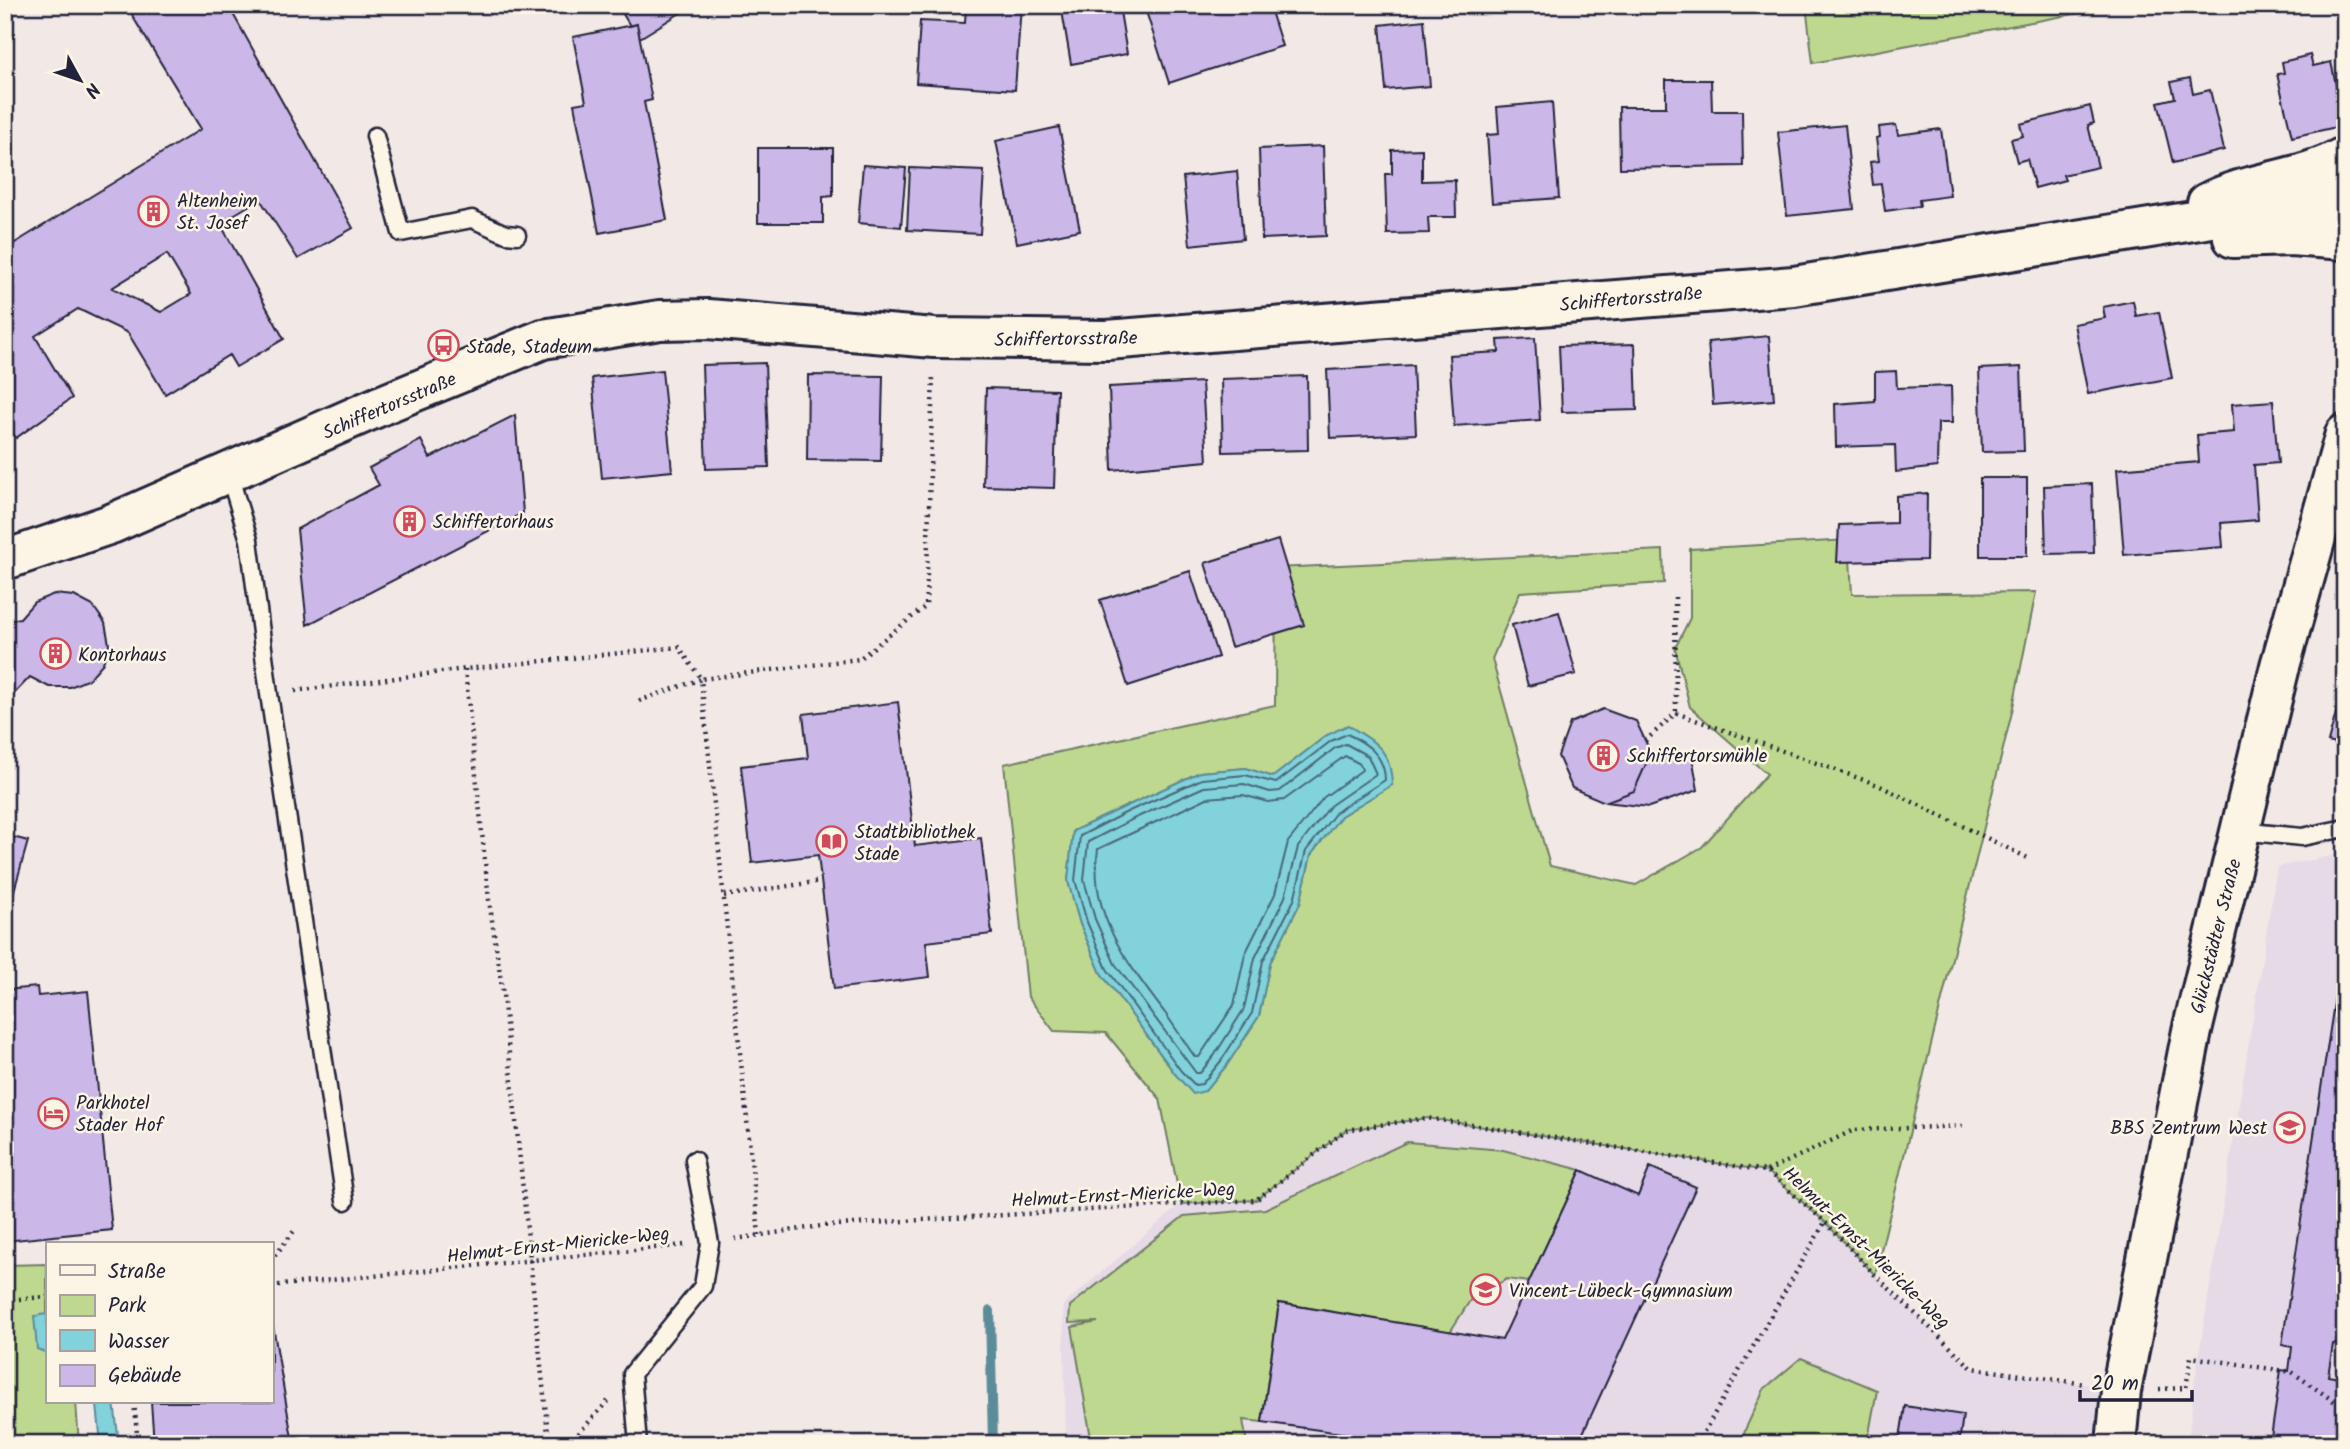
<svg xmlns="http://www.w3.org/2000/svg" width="2350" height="1449" font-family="Kalam,sans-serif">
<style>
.built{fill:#e6dae7}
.green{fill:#bed88f;stroke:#707d65;stroke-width:2;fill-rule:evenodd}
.water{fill:#81d2da;stroke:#5b8c9a;stroke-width:2}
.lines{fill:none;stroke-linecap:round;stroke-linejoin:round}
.shore{stroke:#48687b;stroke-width:2}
.stream{stroke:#5b8c9a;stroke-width:10}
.building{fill:#cbb7e8;stroke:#22223b;stroke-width:2;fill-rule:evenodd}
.service-casing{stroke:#22223b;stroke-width:21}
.secondary-casing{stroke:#22223b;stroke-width:44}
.path{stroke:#22223b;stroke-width:4.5;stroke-dasharray:2 5;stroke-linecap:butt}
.service{stroke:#fcf5e5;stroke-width:16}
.secondary{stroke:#fcf5e5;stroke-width:38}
.labels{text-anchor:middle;stroke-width:5;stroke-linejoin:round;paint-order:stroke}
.poi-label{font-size:19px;fill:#22223b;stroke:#fcf5e5;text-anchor:start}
.street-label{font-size:19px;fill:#22223b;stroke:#fcf5e5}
</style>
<rect width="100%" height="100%" fill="#f2e9e6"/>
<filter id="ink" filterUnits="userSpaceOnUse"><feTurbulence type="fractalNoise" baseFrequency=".0143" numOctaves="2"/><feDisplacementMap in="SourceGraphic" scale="14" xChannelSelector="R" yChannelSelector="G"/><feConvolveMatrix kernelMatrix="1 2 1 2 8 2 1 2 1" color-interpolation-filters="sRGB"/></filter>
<g filter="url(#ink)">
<path class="built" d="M2345 853V1444H2188L2194 1386 2277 867Z
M1427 1118 1767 1171 1825 1222 1875 1275 1972 1368 2105 1387 2099 1444H1066L1063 1305 1181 1204 1256 1200 1346 1130Z"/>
<path class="green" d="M1806 5H2122L1813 63Z
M1849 540 1852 594 2036 592 2012 712 1875 1275 1825 1222 1767 1171 1427 1118 1346 1130 1256 1200 1181 1204 1160 1099 1106 1033 1054 1031 1028 997 1004 764 1275 705 1276 568 1663 550 1664 583 1520 592 1492 659 1550 866 1636 885 1702 847 1767 774 1690 707 1675 648 1690 618V549ZM1327 735 1392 785 1341 816 1311 855 1300 903 1270 963 1259 1016 1227 1065 1205 1091 1176 1075 1101 973 1080 924 1068 881 1073 831 1200 772 1246 768 1273 777Z
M1407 1142 1503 1150 1581 1170 1529 1282 1507 1279 1471 1299 1450 1332 1279 1303 1262 1422 1243 1420 1247 1444H1092L1072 1327 1098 1322 1069 1323 1070 1306 1184 1216 1265 1209Z
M47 1264V1402H76L79 1444H5V1265Z
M1801 1358 1877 1390 1867 1444H1742L1745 1430 1764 1389Z"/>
<path class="water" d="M1348 725C1376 743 1391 749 1392 785L1341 816 1311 855 1300 903 1270 963 1259 1016 1227 1065 1205 1091 1193 1094 1176 1075 1101 973 1080 924 1068 881 1073 831 1200 772 1246 768 1273 777 1327 735Z
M47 1314V1353L37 1349 34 1316Z
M91 1402H114L119 1444H101L97 1405Z"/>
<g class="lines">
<path class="shore" d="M1347 734C1367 743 1385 756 1385 780L1337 811 1306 851 1294 900 1263 961 1252 1013 1221 1061 1202 1084 1195 1085 1181 1071 1107 969 1087 922 1075 880 1080 836 1129 811 1202 779 1245 775 1276 783 1331 741Z
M1346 744 1368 756 1376 774 1331 805 1298 847 1285 897 1255 958 1244 1009 1214 1056 1200 1073H1196L1115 964 1095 919 1084 880 1088 842 1133 819 1204 787 1244 784 1270 792 1280 791 1335 748Z
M1345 756 1360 764 1362 770 1324 797 1288 842 1275 894 1245 954 1234 1005 1199 1057H1195C1185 1043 1175 1027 1165 1013 1128 964 1088 914 1098 849L1207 798 1243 795 1268 802 1284 800Z"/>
<path class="stream" d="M990 1311 993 1444"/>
</g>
<path class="building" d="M130 5H228L353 228 298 259 260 199 220 223 284 339 236 367 229 355 165 394 128 333 78 309 35 336 72 398 16 438 5 422V249L201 129 133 17ZM167 254 191 294 161 312 112 288Z
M622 5H693L640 38 637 24 630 26 619 7Z
M966 5H1021L1015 90 916 83 920 21 965 23Z
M1061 5H1119L1127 54 1071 64Z
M1144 5H1269L1282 46 1169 83Z
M1424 20 1430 86 1386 90 1380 25Z
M637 24 652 100 644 102 667 220 599 233 574 104 586 102 573 37Z
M2310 55 2313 66 2331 62 2345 125 2292 137 2277 74 2284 73 2282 62Z
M2190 78 2193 94 2210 90 2224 150 2173 163 2158 102 2175 98 2171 82Z
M1666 80H1711L1712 111H1742L1743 166 1620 168 1619 107H1666Z
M1552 102 1559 198 1492 203 1487 135 1499 134 1497 107Z
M2090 106 2094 123 2088 125 2098 167 2063 175 2065 180 2035 188 2027 159 2017 162 2011 139 2023 136 2020 124Z
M1845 125 1854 209 1787 216 1778 132Z
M1896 125 1898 135 1941 129 1950 196 1919 200 1920 206 1885 211 1881 184 1873 185 1870 162 1879 161 1876 138 1880 137 1879 127Z
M1059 127 1080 230 1017 243 996 141Z
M1323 146 1326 236 1262 239 1259 149Z
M758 148H833V196L823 197V223H758Z
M1422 149V181L1455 180 1456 217H1428L1429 233 1387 234 1385 174H1392V150Z
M863 165 906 168 901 227 858 223Z
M910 168 984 171 980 234 907 230Z
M1237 171 1243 239 1190 245 1183 177Z
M2133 301 2136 316 2159 312 2172 378 2088 394 2074 324 2105 318 2103 307Z
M1769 336 1774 400 1713 405 1708 342Z
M1535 338 1540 420 1454 426 1449 355 1499 352 1498 340Z
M1635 344 1637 410 1562 412 1559 346Z
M765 363 769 467 706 469 702 365Z
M1413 365 1416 434 1330 438 1327 370Z
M2021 367 2024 451 1982 452 1979 369Z
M662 370 672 471 602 478 592 378Z
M1896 371 1897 388 1951 386 1952 423H1938L1937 467 1896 472 1895 445 1836 447 1835 404 1875 401V372Z
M808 375 883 376 881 461 807 460Z
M1307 376 1308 450 1223 452 1221 379Z
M1202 382 1207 461 1112 470 1109 387Z
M986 388 1057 390 1054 488 983 486Z
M2273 401 2278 463 2254 465 2258 520 2221 523 2223 547 2124 555 2117 469 2199 462 2197 435 2234 432 2232 404Z
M515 415 523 513 307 625 297 529 379 485 369 468 421 440 430 458Z
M1980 478H2027V556H1980Z
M2092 484 2094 553 2046 554 2044 486Z
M1927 493 1926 560 1837 562 1839 525 1896 523V496Z
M1278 540 1304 625 1231 647 1205 563Z
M1190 571 1218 657 1128 686 1100 600Z
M54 594 74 596 93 606 105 623 109 644 103 663 89 679 70 687H49L30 677 8 700 5 697V622L20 618 34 602Z
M1559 612 1576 674 1528 686 1512 625Z
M2345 680V746L2328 742Z
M898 702 915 846 981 838 992 934 926 942 930 977 834 989 818 855 752 863 741 766 808 758 803 714Z
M1603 709 1636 721 1651 753 1634 791 1605 802 1572 788 1558 756 1570 723Z
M1651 753 1692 756 1698 790 1649 807 1605 802 1634 791Z
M5 835 28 841 5 923Z
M2345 931V1345L2333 1344 2328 1376 2345 1379V1426L2342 1444H2270L2281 1370 2289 1371 2292 1347 2282 1345Z
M37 987 38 996 88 991 112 1230 5 1241V990Z
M1650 1167 1696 1187 1578 1444H1419L1262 1422 1279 1303 1502 1340 1581 1170 1638 1196Z
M271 1314 293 1444H154L151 1402H271Z
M1905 1406 1963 1415 1959 1444H1899Z"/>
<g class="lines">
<defs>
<path id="service" d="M375 136 401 233 472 219 506 234 517 235
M229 474 249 540 269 694 345 1201
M2240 831 2302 837 2345 828
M638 1444 632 1374 703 1286 710 1243 694 1160"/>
<path id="secondary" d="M2207 203C2250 180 2302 181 2345 156
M2233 238 2291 236 2345 240
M5 560 111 524 382 405 543 339 660 320 708 319 934 338 1107 340 1794 286 2236 214 2331 204 2345 198
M2116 1444 2121 1391 2192 1031 2280 666 2345 434"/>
</defs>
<use href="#service" class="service-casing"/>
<use href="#secondary" class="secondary-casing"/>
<path class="path" d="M1675 597 1676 713
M465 669 489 900 503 994 549 1444
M295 691 465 669 679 647 701 679 859 659 926 606 933 374
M639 701 701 679 759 1235
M1645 741 1676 713 1878 785 2030 859
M724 896 821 881
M1767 1171 1854 1130 1965 1126
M735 1239 821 1226 1256 1200 1346 1130 1427 1118 1767 1171 1825 1222 1875 1275 1972 1368 2085 1384
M271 1261 294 1231
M271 1286 685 1245
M5 1300 47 1297
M2159 1389 2186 1388 2191 1357 2292 1372 2345 1409
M134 1402 138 1444
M569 1444 608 1401
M1697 1444 1825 1222"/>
<use href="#service" class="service"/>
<use href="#secondary" class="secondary"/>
</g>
</g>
<defs>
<symbol id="building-ring" viewBox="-11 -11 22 22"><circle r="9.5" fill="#fcf5e5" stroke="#d1495b" stroke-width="1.5"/><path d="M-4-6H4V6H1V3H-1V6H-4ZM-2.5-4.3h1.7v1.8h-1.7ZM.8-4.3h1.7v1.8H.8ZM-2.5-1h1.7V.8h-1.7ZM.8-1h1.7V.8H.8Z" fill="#d1495b"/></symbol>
<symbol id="bus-ring" viewBox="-11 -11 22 22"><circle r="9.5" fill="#fcf5e5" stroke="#d1495b" stroke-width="1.5"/><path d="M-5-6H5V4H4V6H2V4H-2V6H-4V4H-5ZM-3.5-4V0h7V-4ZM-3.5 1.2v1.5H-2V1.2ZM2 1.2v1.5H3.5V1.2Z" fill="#d1495b"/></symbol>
<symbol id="library-ring" viewBox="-11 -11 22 22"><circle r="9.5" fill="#fcf5e5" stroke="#d1495b" stroke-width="1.5"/><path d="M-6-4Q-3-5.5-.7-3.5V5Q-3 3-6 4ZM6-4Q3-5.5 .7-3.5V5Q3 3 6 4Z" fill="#d1495b"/></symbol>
<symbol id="hotel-ring" viewBox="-11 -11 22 22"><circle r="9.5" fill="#fcf5e5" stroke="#d1495b" stroke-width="1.5"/><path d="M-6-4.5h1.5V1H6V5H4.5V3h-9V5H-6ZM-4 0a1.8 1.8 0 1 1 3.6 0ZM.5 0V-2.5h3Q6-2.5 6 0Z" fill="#d1495b"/></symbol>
<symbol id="school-ring" viewBox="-11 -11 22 22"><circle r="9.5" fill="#fcf5e5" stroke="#d1495b" stroke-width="1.5"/><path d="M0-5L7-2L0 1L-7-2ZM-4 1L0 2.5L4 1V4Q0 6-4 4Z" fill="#d1495b"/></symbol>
</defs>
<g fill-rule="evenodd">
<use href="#building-ring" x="136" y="194" width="35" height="35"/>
<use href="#bus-ring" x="426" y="328" width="35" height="35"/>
<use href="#building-ring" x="392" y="504" width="35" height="35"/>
<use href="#building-ring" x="38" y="636" width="35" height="35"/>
<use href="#building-ring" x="1586" y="738" width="35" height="35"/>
<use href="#library-ring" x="814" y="824" width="35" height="35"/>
<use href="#hotel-ring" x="36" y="1096" width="35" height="35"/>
<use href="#school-ring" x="2272" y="1110" width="35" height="35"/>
<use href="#school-ring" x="1468" y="1272" width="35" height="35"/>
</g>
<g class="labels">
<g class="poi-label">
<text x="177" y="207">Altenheim<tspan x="177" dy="22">St. Josef</tspan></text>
<text x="467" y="353">Stade, Stadeum</text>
<text x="433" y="528">Schiffertorhaus</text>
<text x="78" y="661">Kontorhaus</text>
<text x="1627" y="762">Schiffertorsmühle</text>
<text x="855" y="838">Stadtbibliothek<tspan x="855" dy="22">Stade</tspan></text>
<text x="76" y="1109">Parkhotel<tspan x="76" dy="22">Stader Hof</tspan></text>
<text x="2267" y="1134" text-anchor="end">BBS Zentrum West</text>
<text x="1509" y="1297">Vincent-Lübeck-Gymnasium</text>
</g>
<g class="street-label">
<text transform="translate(1631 298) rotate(-5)" y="7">Schiffertorsstraße</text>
<text transform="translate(1066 338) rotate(-1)" y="7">Schiffertorsstraße</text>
<text transform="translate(389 405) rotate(-23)" y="7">Schiffertorsstraße</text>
<text transform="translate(2215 936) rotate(-76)" y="7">Glückstädter Straße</text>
<text transform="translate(1123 1194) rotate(-3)" y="7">Helmut-Ernst-Miericke-Weg</text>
<text transform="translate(558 1244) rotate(-6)" y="7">Helmut-Ernst-Miericke-Weg</text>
<text transform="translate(1867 1247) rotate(44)" y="7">Helmut-Ernst-Miericke-Weg</text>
</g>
</g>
<rect width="2350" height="1449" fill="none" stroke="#fcf5e5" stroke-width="28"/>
<rect x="14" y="14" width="2322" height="1421" fill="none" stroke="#22223b" stroke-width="2.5" filter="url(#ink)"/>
<rect x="46" y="1242" width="228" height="161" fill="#fcf5e5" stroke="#a5a1a1" stroke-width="2"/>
<rect x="60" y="1265" width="35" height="10" fill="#fcf5e5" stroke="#a5a1a1" stroke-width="2"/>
<text x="108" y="1278" font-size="21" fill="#22223b">Straße</text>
<rect x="60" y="1295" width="35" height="21" fill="#bed88f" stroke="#a5a1a1" stroke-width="2"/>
<text x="108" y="1312" font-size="21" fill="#22223b">Park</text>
<rect x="60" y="1330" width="35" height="21" fill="#81d2da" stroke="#a5a1a1" stroke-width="2"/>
<text x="108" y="1348" font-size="21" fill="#22223b">Wasser</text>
<rect x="60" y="1365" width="35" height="21" fill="#cbb7e8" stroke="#a5a1a1" stroke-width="2"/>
<text x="108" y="1382" font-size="21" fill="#22223b">Gebäude</text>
<g transform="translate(80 80) rotate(130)" stroke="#fcf5e5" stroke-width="5" paint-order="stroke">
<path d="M0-5L12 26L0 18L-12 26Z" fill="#22223b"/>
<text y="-10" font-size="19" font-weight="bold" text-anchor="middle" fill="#22223b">N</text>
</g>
<path d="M2080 1390v10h112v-10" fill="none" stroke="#22223b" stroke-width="3.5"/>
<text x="2091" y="1390" font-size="21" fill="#22223b" stroke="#fcf5e5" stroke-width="5" paint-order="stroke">20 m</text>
</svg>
